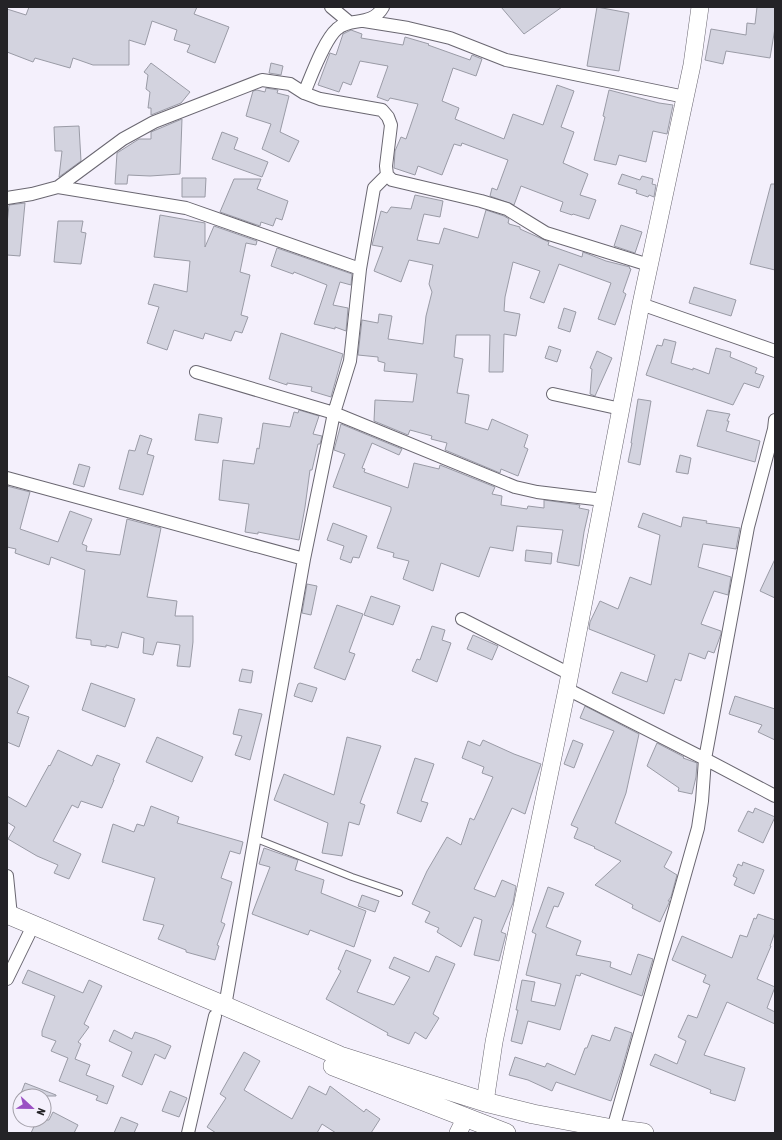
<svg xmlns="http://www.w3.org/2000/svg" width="782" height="1140" font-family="'Asap Condensed',sans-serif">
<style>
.building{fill:#d3d3df;stroke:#9a9ba6}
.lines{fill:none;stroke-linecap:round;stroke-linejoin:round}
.lane-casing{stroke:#6a6771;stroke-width:8}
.street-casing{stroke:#6a6771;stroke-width:14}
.secondary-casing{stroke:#6a6771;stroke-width:18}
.primary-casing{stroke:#6a6771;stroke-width:20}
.lane{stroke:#fff;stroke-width:6}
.street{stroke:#fff;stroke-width:12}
.secondary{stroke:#fff;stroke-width:17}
.primary{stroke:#fff;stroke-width:19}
</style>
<rect width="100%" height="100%" fill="#f4f0fc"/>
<path class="building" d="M29 7H197L194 14 229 27 215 63 187 52 190 45 174 40 177 30 152 21 145 45 129 40V65H93L73 58 70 68 35 58 33 62 7 52V9L26 15Z
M501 7H562L524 34Z
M597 7 629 13 619 71 587 66Z
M757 7H775V28L770 58 726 51 723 64 705 60 711 29 746 35 747 23 755 24Z
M351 30 362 34 361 38 403 45 405 37 429 44 428 45 470 60 472 55 482 59 476 76 453 68 442 101 459 108 455 119 504 139 513 114 543 125 557 85 574 91 561 127 574 132 563 163 588 174 580 195 596 200 589 219 573 214 572 215 560 211 563 202 521 186 514 205 490 196 492 188 497 190 508 160 462 143 461 146 454 144 442 175 418 166 415 175 394 168 395 151 401 137 406 139 418 104 390 98 388 101 377 97 388 66 360 61 351 85 343 82 339 92 318 85 330 53 336 55 343 34Z
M151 63 190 92 181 103 151 115V108H148L150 92 146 89 148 75 144 72Z
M271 63 283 66 281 75 269 73Z
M266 88 278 90 277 93 289 96 280 132 299 141 289 162 262 149 271 124 246 116 253 91 257 90 265 92Z
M609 90 659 103 673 105 667 134 653 131 646 162 619 155 616 165 594 160 605 117 603 116Z
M182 119 180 174 150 176 128 175 127 184H115L117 153 139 139H151V132Z
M79 126 81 161 59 177 62 151H55L54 127Z
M222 132 238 138 234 149 268 162 262 177 212 159Z
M622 174 640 180 642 176 653 179 652 184 656 185 654 197 649 195 648 197 636 193 637 190 618 184Z
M182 178H206L205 197H182Z
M234 179H261L257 189 288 201 282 220 276 218 273 226 261 222 260 226 220 212Z
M771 184H775V270L750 264Z
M415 195 443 201 440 217 424 214 417 240 439 244 444 228 478 238 486 210 504 216 509 219 508 223H509V224L520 227V229L549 242 548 245 582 257 583 252 606 261 630 267 629 268 631 269 623 292 626 294 615 325 598 319 611 283 559 264 544 303 530 298 540 271 513 262 505 297 504 311 520 314 516 336 504 334 503 372H489L490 335H456L454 357 463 359 457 393 469 395 465 423 488 430 492 419 528 435 524 447 528 449 518 476 501 469 500 473 445 450 447 443 431 439 432 436 410 430 408 435 374 421 375 400 413 402 417 374 384 371 385 363 378 361V357L358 355 362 320 378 323 379 314 392 316 388 339 423 344 426 316 432 292 429 284 433 265 409 260 401 282 374 271 383 247 372 245 381 211 387 213 391 207 411 209Z
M25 203 20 256 7 255V224L9 205Z
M160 215 205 223V247L214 226 257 241 256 245 246 243 240 272 250 275 241 315 248 317 242 333 235 331 231 341 205 333 203 339 174 330 167 350 147 343 159 307 148 304 154 284 187 292 190 261 154 257Z
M58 221H83L81 232 86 233 81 264 54 262Z
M621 225 642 232 635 253 614 246Z
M277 248 352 274 351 285 340 282 333 305 348 308 346 331 335 327V329L314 324 327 285 294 272 293 274 271 266Z
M694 287 736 300 731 316 689 303Z
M564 308 576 312 570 332 558 328Z
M281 333 343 354 331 397 311 391 312 387 287 383V385L269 379Z
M664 339 676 342 671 363 693 370V368L709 374 716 348 731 352 730 357 757 368 755 373 764 376 759 388 744 383 733 405 646 375 657 345 662 346Z
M549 346 561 350 557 362 545 358Z
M597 351 612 358 595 396 590 394 592 369 590 368Z
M638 399 651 401 640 465 628 462 632 443H631Z
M299 410 319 416 313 434 322 436 320 444H318L312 470H310L305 507 299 540 258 532V534L245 532 249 504 219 500 223 460 254 464 257 448 259 449 263 423 290 427 294 412 298 413Z
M707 410 730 414 727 421H729L726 431 760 441 755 462 697 446Z
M199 414 222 418 218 443 195 440Z
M341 424 402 449 399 455 372 443 362 468 365 469 364 472 408 488 414 463 439 469 440 465 495 487 492 494 502 496 501 505 527 509 528 506 544 508V500L580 505 579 508 589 510 584 532 579 566 557 562 563 530 517 526 513 551 490 547 479 577 441 563 433 591 403 579 409 561 393 557 394 553 377 548 391 510V507L333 487 345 454 334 450Z
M140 435 152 439 147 454 154 456 143 495 119 489 129 450 135 451Z
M680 455 691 458 688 474 676 472Z
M79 464 90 467 84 487 73 484Z
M7 486 30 492 20 529 58 542 70 511 92 519 82 544 87 546 86 551 120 555 127 519 161 528 147 597 177 601 175 616H193V642L190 667 177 666 180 645 157 642 153 655 143 653 144 638 122 632 118 648 106 645V647L91 645V640L76 638 85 570 51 557 49 565 15 553 16 549 7 547Z
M643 513 681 527 683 517 707 521 706 523 740 528 736 549 703 544 698 567 731 577 728 595 714 591 701 624 721 631V634L714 653 708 651 705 659 689 653 681 681 675 679 664 714 612 693 621 672 647 682 655 655 589 629 590 622 600 601 618 609 630 577 651 585 660 535 638 527Z
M333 523 367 536 359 558 353 557 351 563 340 559 344 546 327 540Z
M526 550 552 553 551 564 525 561Z
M775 559V598L760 591Z
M307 584 317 586 311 615 302 613Z
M371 596 400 606 393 625 364 615Z
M337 605 363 614 349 652 355 654 345 680 314 668Z
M432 626 445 630 442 640 451 643 437 682 412 671 417 659 420 660Z
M473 635 498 646 492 660 467 649Z
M242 669 253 671 251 683 239 681Z
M7 676 29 686 17 713 29 717 19 747 7 742Z
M91 683 135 699 125 727 82 710Z
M300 683 317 688 312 702 294 696 298 684Z
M735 696 775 709V740L758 732 762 725 729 714Z
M585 706 639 734 626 793 615 823 672 852 664 867 677 875 671 897 668 901H670L668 905 660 922 632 908 633 905 595 885 621 861 594 848 595 847 574 838 578 828 571 825 614 731 580 718Z
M239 709 262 714 250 760 235 755 242 736 233 734Z
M157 737 203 757 192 782 146 762Z
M347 737 381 746 360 803 365 805 359 825 349 822 342 856 322 853 328 823 274 800 284 774 334 795Z
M483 740 514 754 541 764 525 814 512 808 474 889 495 897 502 880 516 886 513 903 501 932 506 934 499 961 474 955 482 920 474 917 461 947 437 932 439 928 425 922 430 912 412 904 427 871 447 837 461 845 470 818 474 820 484 798 493 777 482 773 484 767 462 758 468 741 480 746Z
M573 740 583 744 574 768 564 764Z
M657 743 684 757 683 758 697 763 696 777 692 794 678 791 679 788 647 766Z
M58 750 92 766 97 755 120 764 113 780H114L102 808 81 801 78 808 72 805 53 841 81 854 69 879 54 873 58 865 37 856 8 839 15 827 7 822V796L26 807 49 765 50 766Z
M415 758 434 764 421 801 428 803 421 822 397 813Z
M151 806 179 817 177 823 243 842 240 854 230 851 221 878 232 882 221 922 225 924 217 945 219 946 215 960 186 952V950L158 939 164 925 143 920 155 878 102 862 113 824 134 832 137 824 144 826Z
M755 808 775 817 763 843 738 831 748 811 753 813Z
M264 848 298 860 295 870 324 880 321 893 366 911 354 947 310 930 308 935 252 914 270 867 259 864Z
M743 862 764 870 754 894 734 885 737 878 733 876 738 864 742 866Z
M548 887 564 893 558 907 554 906 546 927 581 941 576 955 611 962 610 967 631 975 638 954 653 959 642 996 581 973 580 976 576 975 560 1030 528 1021 522 1044 511 1041 518 1010H516L522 980 535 982 531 1001 555 1006 561 984 526 975 536 934 532 932Z
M362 895 379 901 375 912 358 906Z
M758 914 775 920V932L770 946H771L757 979 775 987 767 1008 775 1012V1024L727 1002 704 1055 745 1068 735 1101 710 1093 711 1090 650 1065 655 1054 677 1064 686 1041 678 1037 688 1015 697 1018 710 985 703 982 706 975 672 960 682 936 732 958 740 935 747 937 754 918 756 919Z
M346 950 371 960 357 992 394 1005 410 977 389 968 394 957 429 972 436 956 455 964 433 1014 439 1018 426 1039 415 1032 409 1044 387 1035 388 1033 326 999 341 971 338 969Z
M28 970 83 993 89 980 102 986 84 1024 89 1027 78 1042 81 1044 75 1059 90 1065 86 1075 114 1086 107 1104 96 1100 98 1096 59 1081 68 1058 51 1051 56 1041 42 1036V1031L55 996 22 983Z
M615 1027 632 1033 621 1072 611 1101 556 1082 552 1091 528 1080 509 1075 515 1057 545 1067 547 1063 575 1075 585 1048H587L592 1035 610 1041Z
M114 1030 132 1039 135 1032 155 1039 171 1046 165 1059 155 1054 142 1085 122 1076 132 1052 109 1041Z
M244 1052 260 1061 244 1090 292 1119 309 1086 326 1095 330 1086 364 1112 366 1109 380 1119 371 1133H336L322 1124 317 1133H216L207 1127 226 1098 220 1094Z
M25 1083 56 1095V1096H20Z
M170 1091 187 1098 179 1117 162 1111Z
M53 1112 78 1125 74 1133H31L37 1120H49Z
M121 1117 138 1124 134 1133H114Z"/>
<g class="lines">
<defs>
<path id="lane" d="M254 838 352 877 399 893"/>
<path id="street" d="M331 7 349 22
M364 21 408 28 450 38 506 60 685 97
M304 93C311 77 324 40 337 29 350 17 372 27 383 7
M58 187 186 208 360 269
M7 198 32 194 58 187 123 139 154 122 262 80 290 84 304 93 320 99 382 110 388 117 391 125 386 166 387 175 392 180 481 201 507 209 546 233 649 265
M641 304 775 351
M196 372 334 413 515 487 537 492 603 500
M553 394 621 409
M7 478 304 559
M462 619 570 674
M567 689 705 759 775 796
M7 876 11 916
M7 979 29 934
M225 1006 304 559 334 413 350 361 360 269 374 188 387 175
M613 1129 698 828 702 801 705 759 748 527 774 429 775 420
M188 1133 215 1016"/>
<path id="secondary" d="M485 1102 494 1042 567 689 641 304 692 65 700 7
M458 1133 466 1117"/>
<path id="primary" d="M7 914 225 1006 340 1056 485 1102 533 1114 613 1129 644 1133
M333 1066 506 1133"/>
</defs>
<use href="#lane" class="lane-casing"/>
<use href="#street" class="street-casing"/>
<use href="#secondary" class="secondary-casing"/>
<use href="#primary" class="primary-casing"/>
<use href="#lane" class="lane"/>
<use href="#street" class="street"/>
<use href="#secondary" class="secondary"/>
<use href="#primary" class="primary"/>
</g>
<rect width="782" height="1140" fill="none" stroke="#242327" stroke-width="16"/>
<g transform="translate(32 1108) rotate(112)"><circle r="19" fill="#f4f0fc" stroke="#a19ea7"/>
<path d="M0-3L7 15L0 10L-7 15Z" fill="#9a50c3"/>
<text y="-6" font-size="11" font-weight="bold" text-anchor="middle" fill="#242327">N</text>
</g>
</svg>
